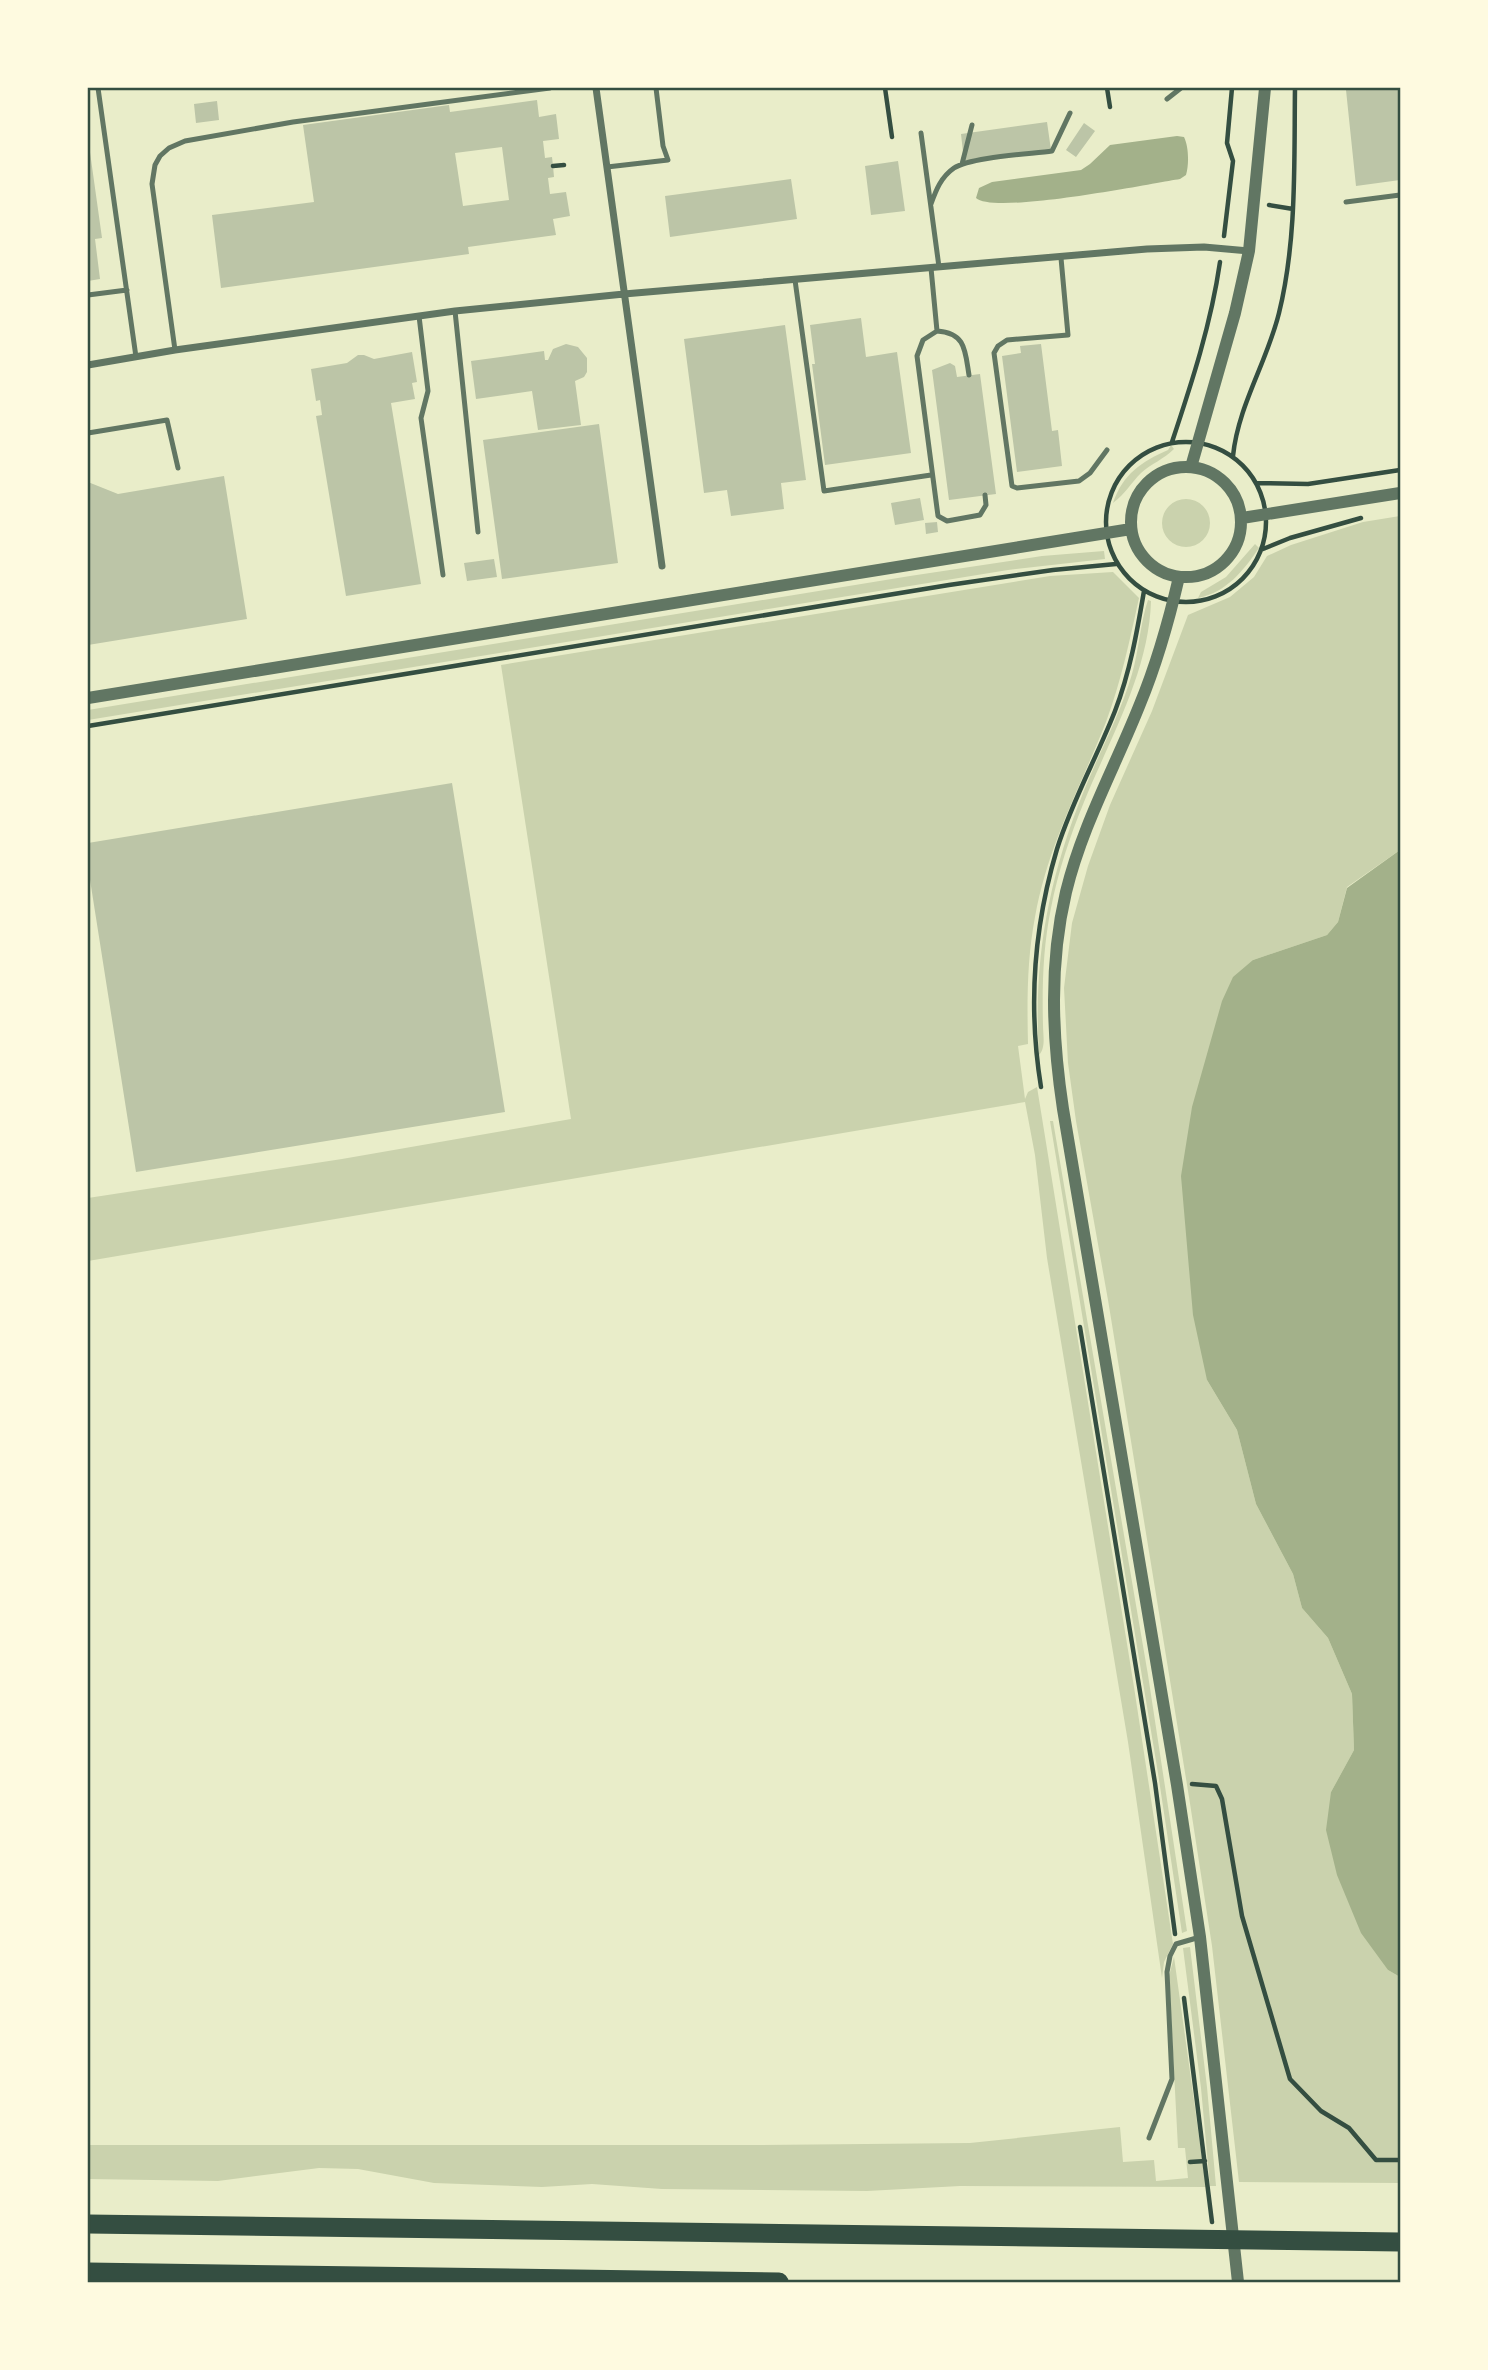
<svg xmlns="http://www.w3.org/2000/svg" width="1488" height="2370" font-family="'Playfair Display',serif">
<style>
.green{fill:#cad2ad}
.water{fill:#a3b18a}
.building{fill:#bcc5a7;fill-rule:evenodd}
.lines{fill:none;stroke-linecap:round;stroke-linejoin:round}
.path{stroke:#344e41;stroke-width:4.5}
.service{stroke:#617663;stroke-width:5}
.minor{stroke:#617663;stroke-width:7}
.tertiary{stroke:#617663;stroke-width:12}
.motorway{stroke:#344e41;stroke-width:19}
.neatline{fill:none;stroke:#344e41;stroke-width:2.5}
</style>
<rect width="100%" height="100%" fill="#e9edc9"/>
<path class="green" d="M1171 445 1174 449C1164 459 1151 464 1141 473 1131 483 1125 494 1113 503 1123 474 1141 462 1168 450Z
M1162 523a24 24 0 1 1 48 0a24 24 0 1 1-48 0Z
M1400 516V850L1347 887 1338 922 1327 935 1253 960 1207 1380 1237 1430 1256 1504 1293 1574 1302 1608 1328 1638 1352 1694 1354 1750 1331 1792 1388 1970 1400 1977V2183L1239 2182 1212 1946 1189 1797 1108 1300 1076 1121 1068 1063 1064 988 1072 923 1088 866 1110 805 1152 711 1188 615 1230 597 1254 577 1267 556 1291 545 1363 522Z
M1255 544 1259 548C1243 571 1227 592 1198 598L1201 592 1226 577Z
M1104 551 1105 559 1008 570 88 720V710L910 576 1042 556Z
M1113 572 1139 598C1130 639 1121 682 1106 722 1080 788 1048 845 1035 917 1027 959 1027 1002 1028 1044L1018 1046 1025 1099 1028 1092 1037 1087 1134 1687 1173 1944 1164 1962 1162 1978 1128 1742 1047 1258 1035 1155 1025 1102 88 1261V1198L342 1159 571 1119 501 665 1050 576Z
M1148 600 1151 601C1149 672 1110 738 1084 802 1070 836 1058 872 1051 908 1043 947 1042 986 1043 1025 1043 1036 1046 1047 1039 1055 1033 961 1048 880 1083 793 1099 753 1120 715 1132 674 1139 650 1140 624 1148 600Z
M1050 1121H1053L1148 1675 1187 1931 1182 1933 1158 1773Z
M1190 1947 1207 2087 1216 2186H1210L1201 2088 1183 1948Z
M1174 1957 1206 2187 960 2186 867 2191 662 2189 592 2184 542 2187 434 2183 358 2169 319 2168 218 2181 88 2179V2145H760L970 2143 1120 2127 1123 2162 1154 2160 1156 2181 1188 2178 1185 2148H1178L1169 1976Z"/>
<path class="water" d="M1177 136 1184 137C1189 147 1189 165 1186 175L1180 179C1149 184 994 215 976 198L979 188 992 182 1081 170 1090 164 1110 145Z
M1400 850V1977L1388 1970 1361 1933 1337 1875 1326 1830 1331 1792 1354 1750 1352 1694 1328 1638 1302 1608 1293 1574 1256 1504 1237 1430 1207 1380 1193 1315 1181 1176 1192 1107 1222 1001 1233 977 1253 960 1327 935 1338 922 1347 888Z"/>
<path class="building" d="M1365 88H1400V180L1356 186 1346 90Z
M537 100 539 117 556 114 559 139 543 141 545 158 552 157 553 166 554 177 548 178 550 194 566 192 570 216 553 219 556 235 468 247 469 254 221 288 212 215 314 202 303 125 449 105 450 112ZM502 147 509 200 463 206 455 153Z
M217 101 219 120 196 123 194 104Z
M1047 122 1051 150 964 161 961 134Z
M1084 123 1095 131 1076 157 1066 150Z
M88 138 102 238 95 239 100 279 88 281Z
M898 161 905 211 871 215 865 166Z
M791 179 797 219 670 237 665 196Z
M861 318 866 357 897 352 911 453 825 465 812 364H815L810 325Z
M785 325 806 480 781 483 784 509 731 516 727 490 704 493 684 339Z
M566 344 578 347 587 358V372L584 377 575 381 581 425 538 430 532 391 476 399 471 361 544 351 545 360H548L553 349Z
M1041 344 1052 431 1058 430 1062 466 1017 472 1002 356 1021 353 1020 346Z
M412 352 417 382 412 383 415 399 391 403 421 584 346 596 316 416 322 415 320 400 316 401 311 369 347 363 358 355H364L374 359Z
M950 363 955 366 957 377 980 374 996 494 949 500 932 370Z
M599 424 618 563 502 579 483 440Z
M224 476 247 619 88 645V482L118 494Z
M920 498 924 520 895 525 891 503Z
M937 522 938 532 926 534 925 523Z
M494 559 497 577 467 581 464 563Z
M452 783 505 1112 136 1172 88 867V843Z"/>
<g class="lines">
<path class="path" d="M885 88 892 137
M1107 88 1110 107
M553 166 564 165
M1269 205 1293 209
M1224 236 1233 161 1227 143 1232 88
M1106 522a80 80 0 1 1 160 0a80 80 0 1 1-160 0Z
M1172 442C1192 382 1211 324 1220 262
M1233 456C1238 406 1267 362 1279 313 1297 240 1294 162 1295 88
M1257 483 1308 484 1400 470
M1263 549 1290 538 1361 518
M88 726 949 585 1053 570 1116 564
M1041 1087C1028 1007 1034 926 1057 849 1072 801 1097 757 1115 711 1130 672 1137 632 1144 591
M1080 1327 1155 1783 1175 1934
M1192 1784 1216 1786 1222 1799 1242 1916 1290 2079 1321 2111 1349 2128 1376 2160H1400
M1184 1998 1212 2222
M1190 2162 1205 2161"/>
<path class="service" d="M98 88 136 357
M1167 99 1181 88
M921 133 939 267
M962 164 972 125
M607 167 668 160 663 146 656 88
M1346 202 1400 195
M931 204C936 190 941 177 954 168 970 157 1030 154 1052 151L1070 113
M1061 258 1068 335 1007 340 998 346 994 353 1012 486 1017 488 1079 481 1090 473 1107 450
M931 268 937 331
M795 280 824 491 931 475
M88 295 127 290
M455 311 478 532
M419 316 428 391 421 418 443 575
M175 350 152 184 155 165 160 156 169 148 185 141 293 122 550 88
M969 375C965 351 966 333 937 331L923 340 917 356 938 516 947 521 980 515 986 505 985 495
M88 433 167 420 178 468
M1149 2138 1172 2079 1167 1972 1170 1956 1176 1944 1200 1937"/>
<path class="minor" d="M596 88 662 566
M88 365 175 350 455 311 624 294 1147 249 1204 247 1249 251"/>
<path class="tertiary" d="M1131 522a55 55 0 1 1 110 0a55 55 0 1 1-110 0Z
M1191 467 1235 313 1249 251 1265 88
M1242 518 1400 493
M1179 577C1169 620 1157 663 1140 704 1115 767 1082 826 1066 892 1049 964 1052 1036 1063 1109L1177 1785 1200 1937 1238 2282
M88 698 1131 529"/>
<path class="motorway" d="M88 2224 1400 2242
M88 2272 779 2282"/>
</g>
<rect width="1488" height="2370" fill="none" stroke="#fefae0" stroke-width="178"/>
<rect x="89" y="89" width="1310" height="2192" class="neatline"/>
</svg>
